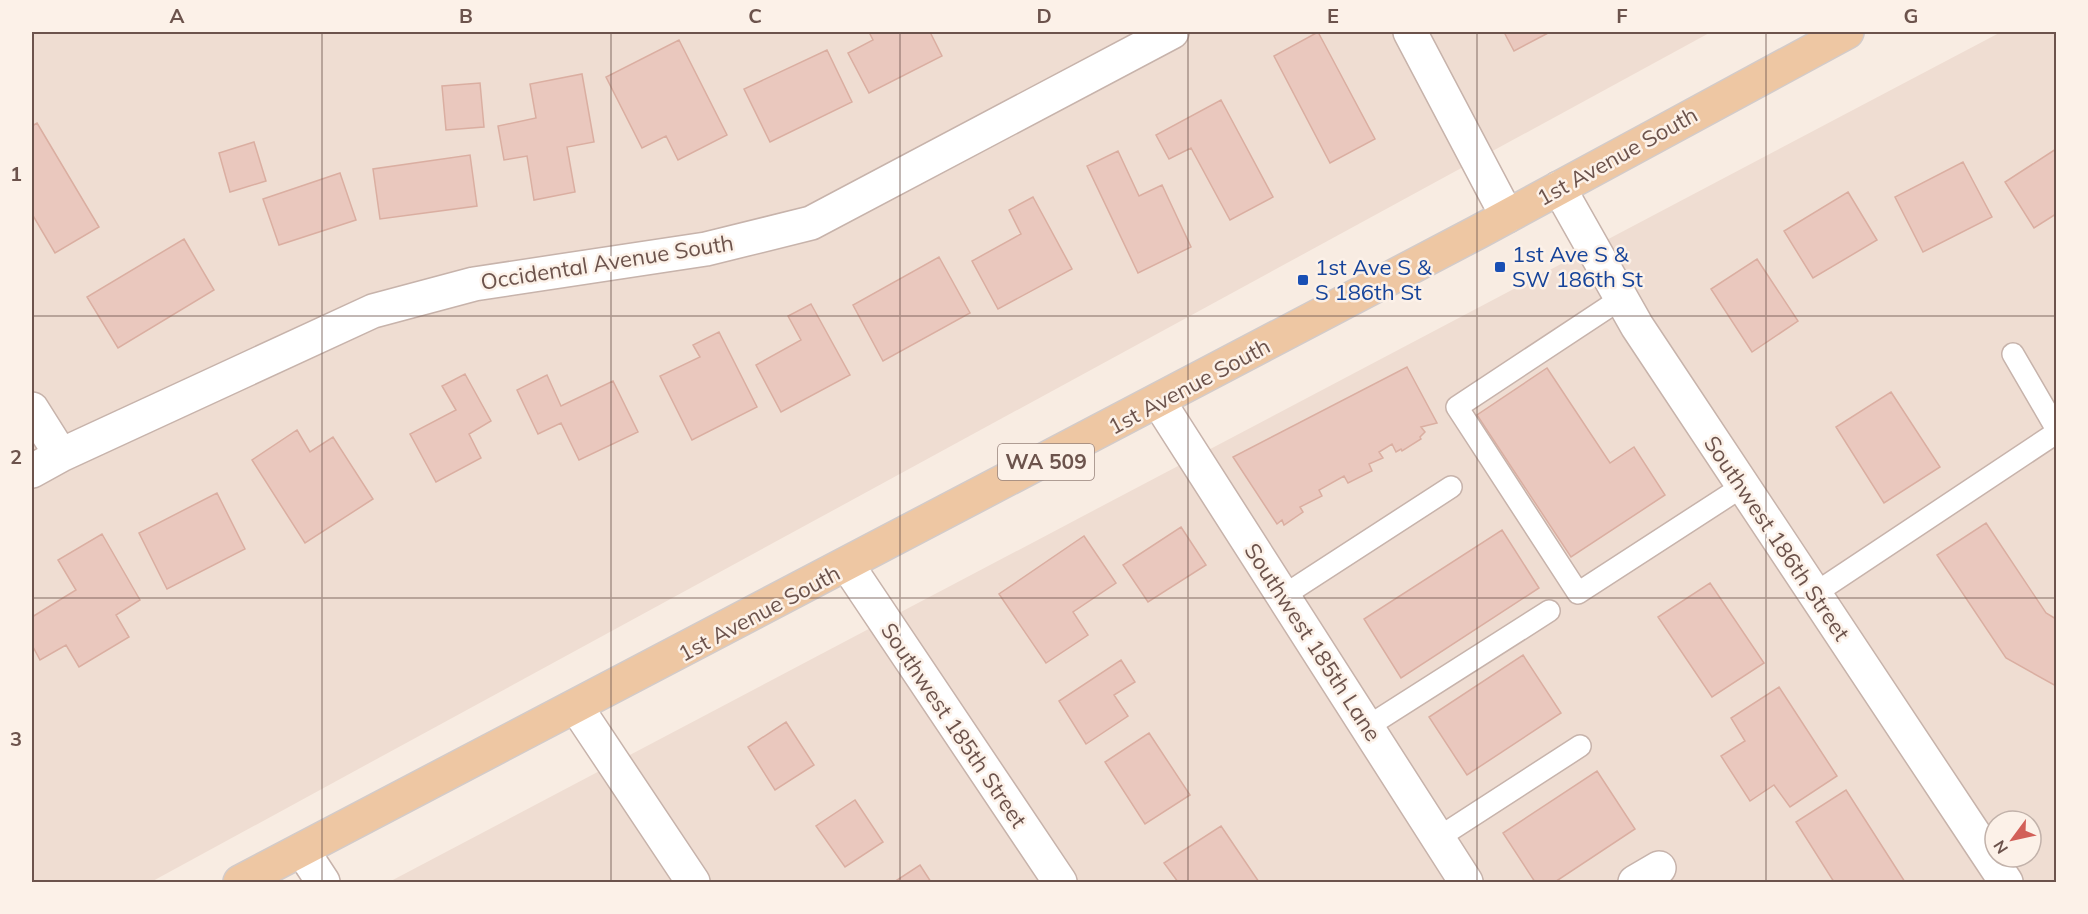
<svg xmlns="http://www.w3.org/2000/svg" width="2088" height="914" font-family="Mulish,sans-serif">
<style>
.residential{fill:#efddd2;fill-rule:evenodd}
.building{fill:#eac8be;stroke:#daaea1;stroke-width:1.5}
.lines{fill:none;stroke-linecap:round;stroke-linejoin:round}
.service-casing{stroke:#c7b3ab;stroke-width:24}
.minor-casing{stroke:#c7b3ab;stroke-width:36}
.primary-casing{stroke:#d3cbc9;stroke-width:36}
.service{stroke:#fff;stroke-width:21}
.minor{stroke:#fff;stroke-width:33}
.primary{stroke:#eec7a3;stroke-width:33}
.grid{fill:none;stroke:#6c534c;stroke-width:1.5;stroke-opacity:0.55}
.transit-dot{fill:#1a4fb4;stroke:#fcf1e8;stroke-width:2}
.labels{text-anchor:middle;stroke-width:5;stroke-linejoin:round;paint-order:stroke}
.shield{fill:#fcf1e8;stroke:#97827b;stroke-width:1.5}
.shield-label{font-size:21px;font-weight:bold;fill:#6c534c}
.street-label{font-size:22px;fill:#6c534c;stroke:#fcf1e8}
.transit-label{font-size:22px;fill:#164399;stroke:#fcf1e8;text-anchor:start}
.neatline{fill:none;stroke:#6c534c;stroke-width:2}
.grid-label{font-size:20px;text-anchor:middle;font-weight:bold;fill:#6c534c}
</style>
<rect width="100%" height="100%" fill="#f8ece2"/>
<path class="residential" d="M32 32H1711L151 882H32Z
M2001 32H2056V882H389ZM1995 821H2031V857H1995Z"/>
<path class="building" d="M869 32H930L942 56 869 93 848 53 873 40Z
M1318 32 1375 139 1330 163 1274 56Z
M1504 32H1550L1514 51Z
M679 40 727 135 678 160 666 136 642 148 606 77Z
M827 50 852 102 770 142 744 89Z
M582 74 594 142 567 147 575 192 534 200 527 156 504 160 498 126 536 118 530 84Z
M480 83 484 127 446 130 442 86Z
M1221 100 1273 197 1230 220 1191 148 1169 159 1156 135Z
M37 123 99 227 55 253 32 214V126Z
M254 142 266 181 230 192 219 153Z
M2056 149V214L2034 228 2005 182Z
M1118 151 1139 196 1162 185 1191 247 1138 273 1087 166Z
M470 155 477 206 380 219 373 169Z
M1963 162 1992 217 1923 252 1895 197Z
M340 173 356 220 279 245 263 199Z
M1848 192 1877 240 1813 278 1784 231Z
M1033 197 1072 269 998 309 972 261 1021 234 1009 210Z
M184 239 214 290 118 348 87 297Z
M939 257 970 313 883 361 853 305Z
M1757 259 1798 321 1752 352 1711 289Z
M811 304 850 375 781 412 756 365 801 340 788 316Z
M719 332 757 407 692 440 660 376 700 357 693 345Z
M1407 367 1437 423 1421 427 1425 432 1420 437 1421 439 1402 451 1401 449 1396 452 1392 444 1379 452 1383 458 1369 464 1372 471 1348 483 1344 476 1319 490 1322 496 1300 507 1303 512 1284 525 1282 520 1277 524 1233 457Z
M1547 368 1610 463 1634 447 1665 495 1571 557 1477 415Z
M465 374 491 421 469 434 481 458 436 482 410 434 456 410 442 386Z
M547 375 561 406 613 381 638 432 579 460 561 423 538 434 517 390Z
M1891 392 1940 467 1884 503 1836 427Z
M297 430 310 452 333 437 373 499 305 543 252 460Z
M217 493 245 549 167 589 139 533Z
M1986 523 2046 613 2056 619V686L2006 658 1937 555Z
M1181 527 1206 565 1148 602 1123 565Z
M1502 530 1539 588 1401 678 1364 619Z
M102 534 140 600 116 615 129 637 79 667 66 645 40 660 32 645V617L76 590 58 560Z
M1084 536 1116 583 1073 612 1088 635 1046 663 999 594Z
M1710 583 1764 663 1712 697 1658 617Z
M1523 655 1561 713 1467 775 1429 717Z
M1121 660 1135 682 1114 695 1128 716 1086 744 1059 701Z
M1779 687 1837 776 1790 807 1774 785 1750 801 1721 756 1745 741 1731 718Z
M786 722 814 765 775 790 748 747Z
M1149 733 1190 795 1145 824 1105 762Z
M1597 771 1635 829 1555 882H1535L1503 833Z
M1846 790 1905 882H1834L1796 822Z
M855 800 883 842 845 867 816 826Z
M1221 826 1259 882H1178L1164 863Z
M920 865 931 882H894Z"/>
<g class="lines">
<defs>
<path id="service" d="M1622 298 1457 407 1578 593 1743 486
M2013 354 2056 428
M1814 594 2056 433
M1283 596 1451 487
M1367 727 1549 611
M1438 838 1580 746"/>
<path id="minor" d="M1410 32 1507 216
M1559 188 1637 326 2006 882
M1159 402 1466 882
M32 409 61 455
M32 471 61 455 373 311 474 284 706 249 811 223 1172 32
M848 566 1060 882
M577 708 693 882
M302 850 323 882
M1635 882 1659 868"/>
<path id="primary" d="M240 882C654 668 1067 452 1478 232 1601 166 1724 98 1847 32"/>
</defs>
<use href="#service" class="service-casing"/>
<use href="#minor" class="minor-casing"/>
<use href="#primary" class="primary-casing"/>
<use href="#service" class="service"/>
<use href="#minor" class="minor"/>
<use href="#primary" class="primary"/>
</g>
<path class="grid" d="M322 32V882M611 32V882M900 32V882M1188 32V882M1477 32V882M1766 32V882M32 316H2056M32 598H2056"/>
<g class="transit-dot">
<rect x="1494" y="261" width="12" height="12" rx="3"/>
<rect x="1297" y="274" width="12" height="12" rx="3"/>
</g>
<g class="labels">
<rect class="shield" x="998" y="444" width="96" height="36" rx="4.5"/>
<g class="shield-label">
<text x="1046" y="469">WA 509</text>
</g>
<g class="street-label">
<text transform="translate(1617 156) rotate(-29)" y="8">1st Avenue South</text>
<text transform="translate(607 262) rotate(-9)" y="8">Occidental Avenue South</text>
<text transform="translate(1189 386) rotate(-28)" y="8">1st Avenue South</text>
<text transform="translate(1777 538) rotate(56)" y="8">Southwest 186th Street</text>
<text transform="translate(759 613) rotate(-28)" y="8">1st Avenue South</text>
<text transform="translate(1313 642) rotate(57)" y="8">Southwest 185th Lane</text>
<text transform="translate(954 725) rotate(56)" y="8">Southwest 185th Street</text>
</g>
<g class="transit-label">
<text x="1512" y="262">1st Ave S &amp;<tspan x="1512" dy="25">SW 186th St</tspan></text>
<text x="1315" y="275">1st Ave S &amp;<tspan x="1315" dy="25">S 186th St</tspan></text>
</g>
</g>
<rect width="2088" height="914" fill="none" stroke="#fcf1e8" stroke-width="66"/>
<g transform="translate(2013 839) rotate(237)"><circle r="28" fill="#fcf1e8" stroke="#c2b2aa" stroke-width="1.5"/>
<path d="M0-4.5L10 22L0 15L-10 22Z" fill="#d26058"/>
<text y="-9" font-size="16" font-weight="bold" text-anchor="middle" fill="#6c534c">N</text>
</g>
<rect x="33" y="33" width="2022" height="848" class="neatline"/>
<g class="grid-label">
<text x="177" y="23">A</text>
<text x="466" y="23">B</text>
<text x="755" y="23">C</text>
<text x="1044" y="23">D</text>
<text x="1333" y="23">E</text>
<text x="1622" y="23">F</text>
<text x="1911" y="23">G</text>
<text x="16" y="181">1</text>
<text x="16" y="464">2</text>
<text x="16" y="746">3</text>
</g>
</svg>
